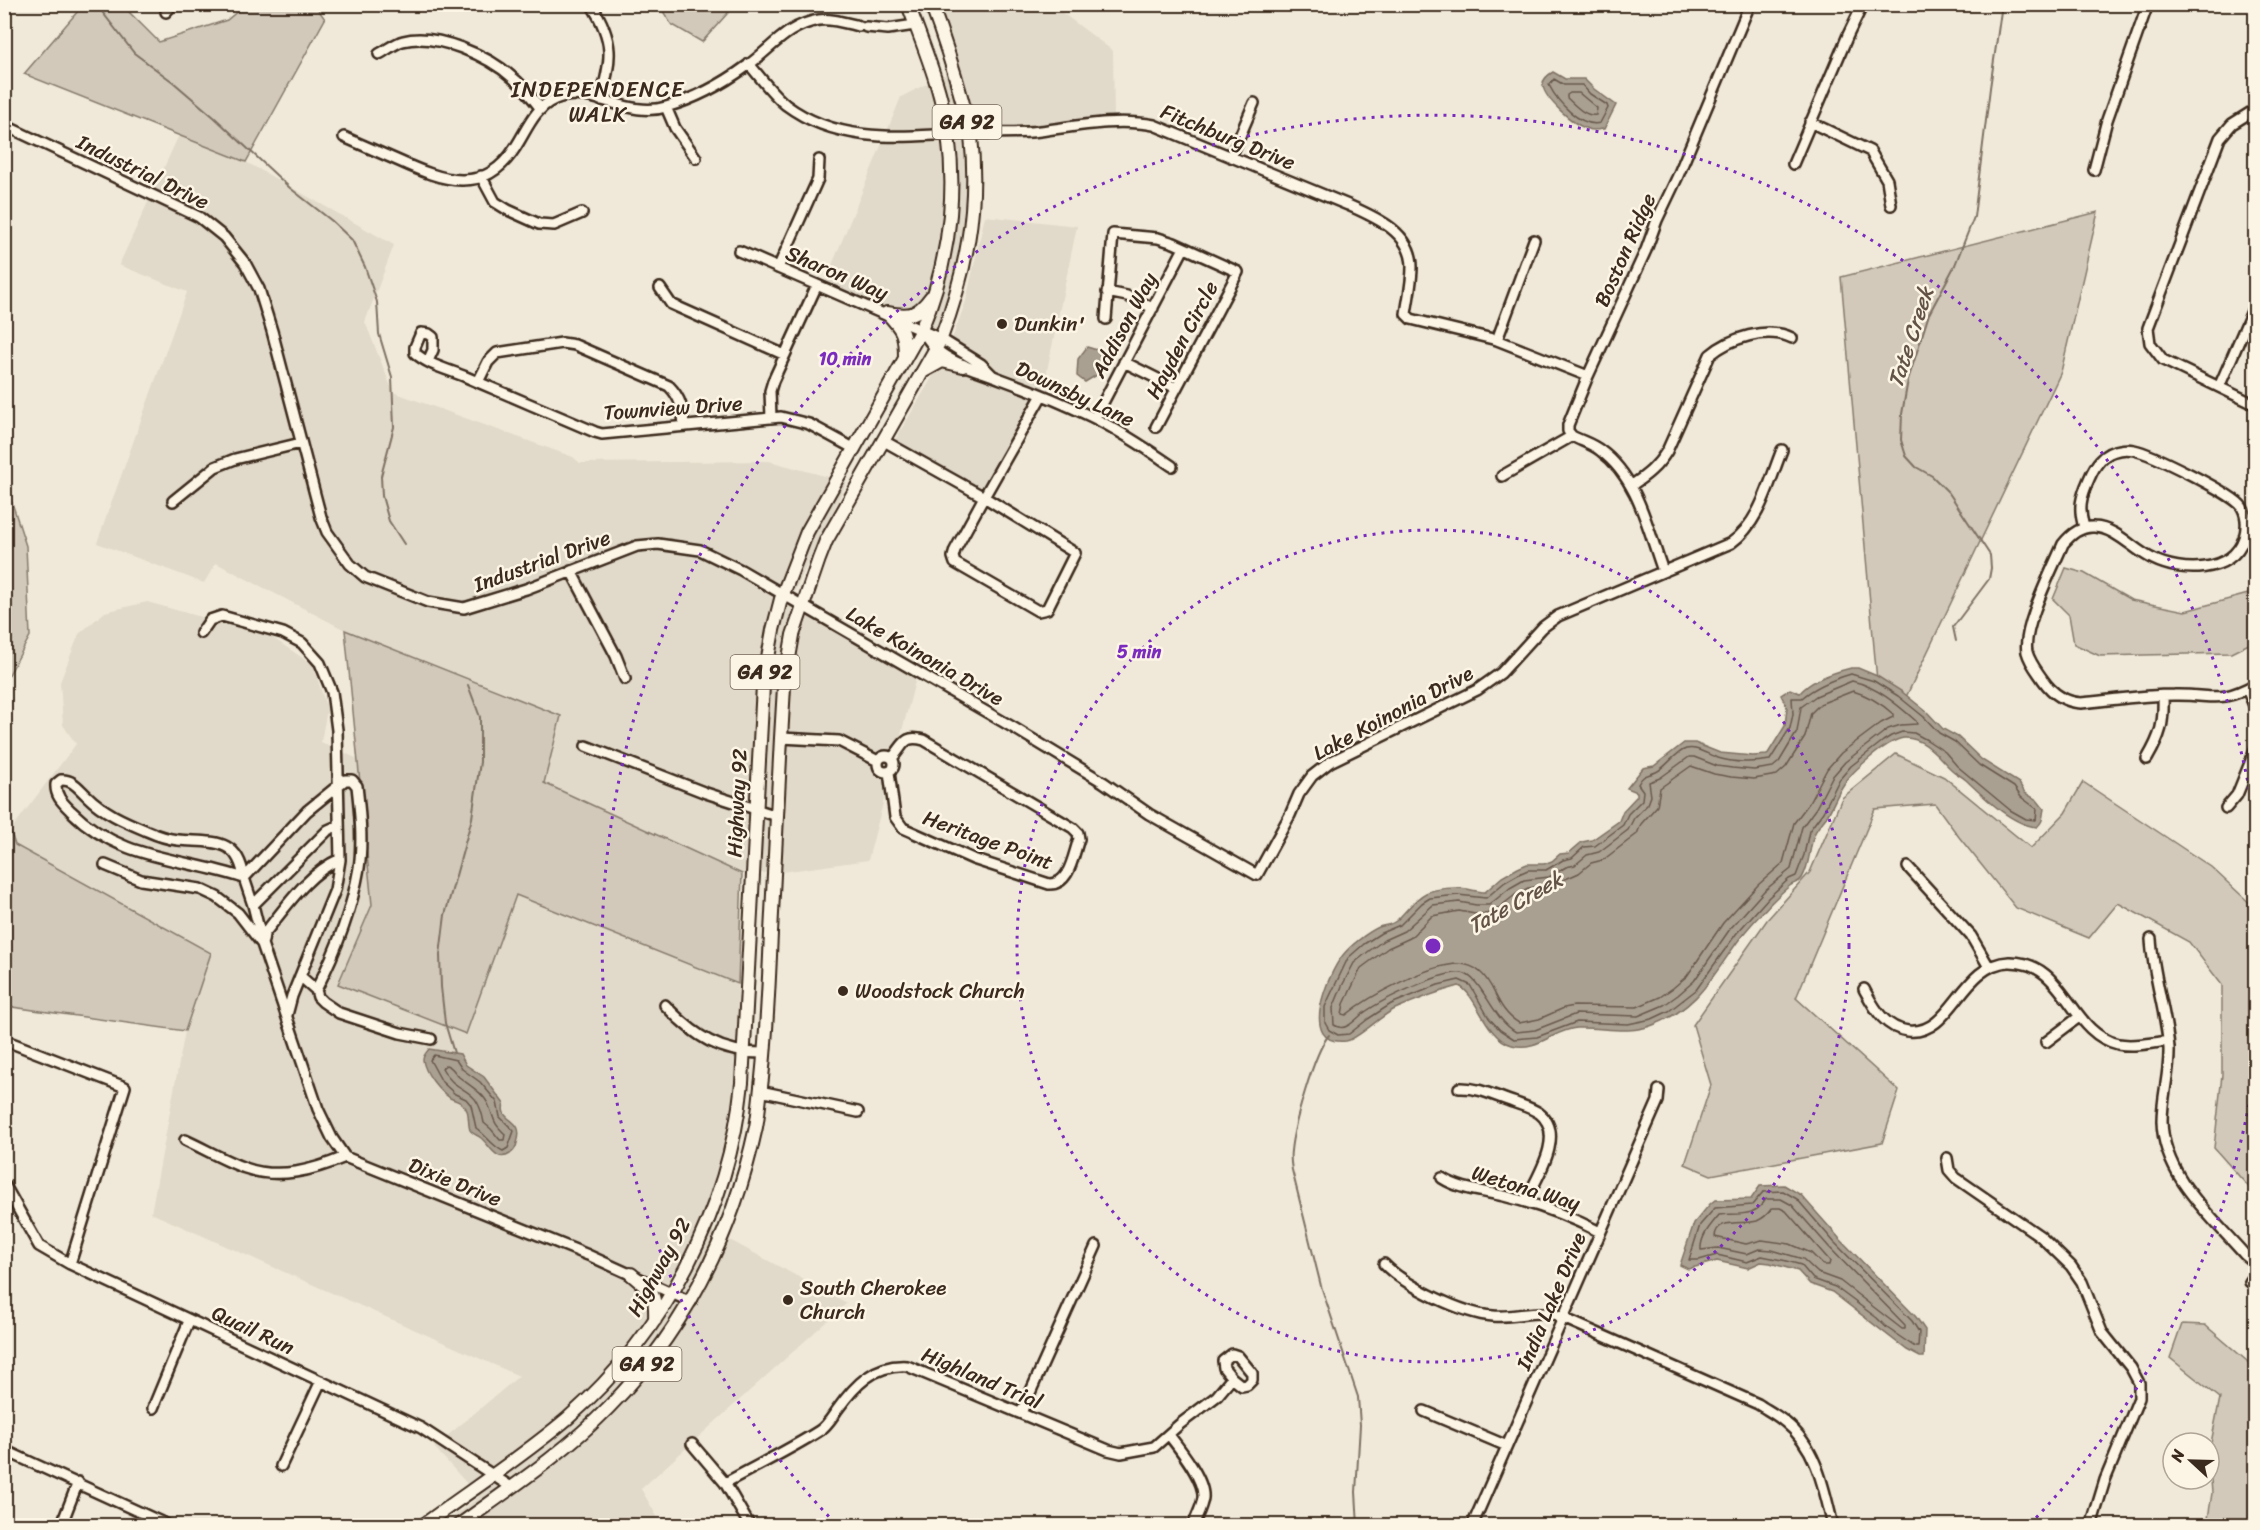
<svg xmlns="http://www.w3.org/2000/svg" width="2260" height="1530" font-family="Sriracha,sans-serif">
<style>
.built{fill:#e1d9c9}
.green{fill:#d2c9ba;stroke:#867a6c;stroke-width:1.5}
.water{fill:#aaa091;stroke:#7e7163;stroke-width:1.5}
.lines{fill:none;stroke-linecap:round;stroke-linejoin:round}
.shore{stroke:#67594c;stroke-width:1.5}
.stream{stroke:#7e7163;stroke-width:2}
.minor-casing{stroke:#3b2a1e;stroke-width:14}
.major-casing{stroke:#3b2a1e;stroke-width:16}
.minor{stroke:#fcf5e5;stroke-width:9}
.major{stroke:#fcf5e5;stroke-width:12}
.ring{fill:none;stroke:#7b2cbf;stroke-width:3;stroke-dasharray:3 6}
.poi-dot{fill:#3b2a1e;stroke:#fcf5e5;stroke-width:2}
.labels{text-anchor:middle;stroke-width:5;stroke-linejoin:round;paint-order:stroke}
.shield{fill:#fcf5e5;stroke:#75675a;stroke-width:1.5}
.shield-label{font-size:20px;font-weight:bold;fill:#3b2a1e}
.street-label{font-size:21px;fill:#3b2a1e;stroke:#fcf5e5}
.poi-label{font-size:21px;fill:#3b2a1e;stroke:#fcf5e5;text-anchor:start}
.neighbourhood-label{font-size:22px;letter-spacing:1.5px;fill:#3b2a1e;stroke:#fcf5e5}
.water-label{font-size:22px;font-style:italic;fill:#625346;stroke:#fcf5e5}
.centre{fill:#7b2cbf;stroke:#fcf5e5;stroke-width:3}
.ring-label{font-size:18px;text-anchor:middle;font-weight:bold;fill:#7b2cbf;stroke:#fcf5e5;stroke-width:5;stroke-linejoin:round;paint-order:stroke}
</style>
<rect width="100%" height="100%" fill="#f0e9d9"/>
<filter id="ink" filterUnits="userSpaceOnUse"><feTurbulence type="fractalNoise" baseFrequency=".0167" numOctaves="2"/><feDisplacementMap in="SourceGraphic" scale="12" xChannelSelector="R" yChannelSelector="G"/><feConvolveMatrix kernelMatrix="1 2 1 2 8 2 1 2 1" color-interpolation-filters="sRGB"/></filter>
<g filter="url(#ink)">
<path class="built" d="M930 5H1052L1113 51 1114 120 972 131 974 243 947 335 823 287 901 97 950 72Z
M179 135 246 162 394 245 365 322 393 392 573 457 580 463 769 461 847 482 791 599 917 674 868 860 782 872 742 874 544 783 560 716 345 630 216 563 204 583 97 543 187 292 119 265Z
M985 216 1077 226 1042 395 984 497 892 445 942 361 950 344 966 301Z
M147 602 270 636 313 665 327 709 321 742 358 759 372 905 338 984 466 1033 516 895 738 984 737 1087 728 1134 716 1174 711 1230 847 1303 641 1489 662 1525H441L479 1497 434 1447 519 1376 151 1213 185 1031 211 953 14 845 10 831 76 744 63 725 60 682 79 634 105 612Z"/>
<path class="green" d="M84 4 122 5 159 42 227 20 245 5H315L325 19 246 162 24 74Z
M659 5H735L702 42 671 24Z
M2098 212 2061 372 1886 739 1882 737 1841 277Z
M5 481 26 546 30 636 5 682Z
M2066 568 2084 573 2131 600 2185 611 2248 594 2255 589V641L2231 653 2100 656 2074 644 2069 615 2053 599Z
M345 630 561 716 544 783 742 874 738 984 516 895 466 1034 338 984 372 905Z
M1896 754 1944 777 2031 848 2065 813 2083 782 2211 867 2255 908 2256 1055 2253 1057 2251 1101 2255 1103V1194L2214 1148 2222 1075V985L2189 942 2118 903 2089 938 2016 908 1959 837 1935 804 1875 809 1796 998 1899 1091 1882 1143 1711 1175 1685 1164 1711 1085 1693 1025 1767 920 1810 872 1842 798Z
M5 815 15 845 211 953 185 1031 5 1006Z
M2182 1324 2205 1325 2247 1361 2255 1373V1525H2207L2212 1493 2209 1453 2220 1398 2170 1358Z"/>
<path class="water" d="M1553 72 1565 79H1584L1594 89 1616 105 1604 129C1597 130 1591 131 1585 128 1573 124 1545 99 1543 86 1542 79 1548 75 1553 72Z
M1087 347 1097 350 1105 358 1097 375 1085 382 1077 376 1078 359Z
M1851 668H1858L1877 676 1901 691 1928 713 1943 729 1958 737 1982 760 2019 783 2025 793 2037 800 2044 809C2042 817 2044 821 2037 827 2012 825 1984 797 1966 780 1962 776 1956 774 1952 770 1939 758 1925 737 1904 738 1889 739 1852 771 1844 784 1837 794 1833 806 1827 816 1823 822 1816 828 1814 835 1809 848 1810 865 1802 878 1799 883 1796 882 1791 885 1784 890 1777 897 1771 903 1761 914 1750 925 1741 937 1714 973 1699 1008 1653 1025 1628 1035 1603 1027 1577 1028 1555 1029 1537 1052 1512 1045 1485 1038 1477 994 1459 986 1437 992 1416 1000 1395 1009 1380 1016 1358 1039 1346 1041 1297 1047 1328 973 1343 955 1351 945 1368 932 1379 927 1385 925 1391 925 1396 921 1406 912 1414 899 1426 893 1436 888 1456 887 1467 889 1473 890 1478 892 1485 892L1502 877 1518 868 1527 864H1544L1552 861 1560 854 1569 853 1582 842 1592 840 1619 821 1623 811 1637 796V792L1627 788 1643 768 1654 766 1684 743H1695L1720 753 1753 756 1767 755 1785 726 1787 707 1781 695 1790 689 1800 693C1811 680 1835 672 1851 668Z
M429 1049 460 1054 466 1065 484 1077 504 1104C498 1123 526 1117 517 1143 516 1148 514 1151 510 1154 496 1163 490 1145 481 1138 478 1135 472 1134 470 1130 467 1122 471 1110 462 1104 459 1101 454 1100 450 1098 439 1090 425 1074 423 1060 423 1055 427 1052 429 1049Z
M1784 1185 1801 1195 1839 1238 1916 1317 1925 1330 1924 1357H1920L1907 1350 1832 1292 1810 1284 1798 1271 1770 1263 1761 1262 1748 1268 1717 1261 1688 1269 1680 1265 1694 1223 1710 1204 1715 1200 1751 1199 1760 1186Z"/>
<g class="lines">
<path class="shore" d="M1554 79 1564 85H1582L1590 94 1607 105 1608 108 1600 123C1580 128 1557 101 1549 85Z
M1570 93H1579L1597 108 1596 115C1585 117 1575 105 1567 98V95Z
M1851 674 1874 681 1898 696 1924 717 1939 733 1955 742 1979 765 2014 787 2021 797 2037 809 2036 820 2026 819 2010 810 1957 766 1945 752 1927 740 1914 733 1902 732 1891 736 1883 741 1851 766 1839 780 1823 812 1809 831 1804 855 1796 876 1789 879 1769 897 1736 934 1696 990 1669 1011 1652 1019 1628 1024 1577 1022 1537 1037 1514 1039 1500 1030 1489 1018 1470 985 1459 980 1438 985 1391 1004 1368 1019 1349 1034 1338 1035 1329 1030 1325 1023V1007L1329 998 1348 958 1364 944 1381 933 1400 925 1422 903 1430 898 1458 895 1486 898 1505 882 1521 873 1528 870H1546L1563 860 1572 858 1584 847 1595 846 1623 825 1628 814 1642 800 1643 791 1638 784C1643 774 1647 776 1656 772 1667 767 1674 753 1686 749 1697 746 1708 755 1718 758 1733 763 1754 763 1770 760L1790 728 1793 714 1792 698H1802C1816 686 1834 679 1851 674Z
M1852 681C1876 686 1898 705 1916 721L1917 724 1901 725 1888 729 1845 762 1832 777 1816 808 1802 827 1791 869 1764 891 1730 929 1694 981 1678 995 1664 1005 1638 1016 1576 1014 1535 1030 1516 1032C1491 1018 1482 977 1462 973 1443 970 1382 1000 1365 1012 1359 1016 1354 1023 1347 1026 1342 1029 1338 1027 1334 1025L1333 1008 1342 986 1354 963 1369 951 1384 940 1404 931 1433 905 1459 902 1476 905H1489L1510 888 1524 880 1549 877 1566 867 1575 865 1587 855 1599 852 1628 830 1634 818 1648 804 1651 796 1649 782 1660 778 1689 757H1694L1717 766 1732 768 1754 770 1773 767 1779 762 1797 732 1801 707 1816 696Z
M1853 691C1867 695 1882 704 1893 714V717L1881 723 1841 753 1827 769 1809 803 1794 823 1783 863 1758 885 1723 923 1687 976 1673 988 1660 997 1637 1007 1574 1006 1564 1008 1539 1019 1519 1023C1496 1010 1496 985 1480 972 1475 967 1466 964 1459 964 1429 964 1369 996 1346 1015L1342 1014 1344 1004 1361 968 1388 948 1410 938 1432 916 1459 911 1475 914 1492 913 1515 895 1528 888 1552 885 1579 873 1591 863 1603 860 1637 834 1641 824 1657 806 1660 788 1691 766 1714 774 1731 777 1754 779 1777 775 1786 767 1805 737 1811 713 1820 704Z
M434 1055 456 1060 462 1069 480 1082 497 1102 500 1117 514 1131 508 1148 503 1151C492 1146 486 1135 476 1128L471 1105 466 1099 455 1094 442 1082 430 1060Z
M446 1065C453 1067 454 1072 459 1077 469 1085 484 1093 489 1106 495 1120 492 1122 505 1134L504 1140H500L491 1129 484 1123C477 1082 457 1097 442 1068Z
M1783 1191 1797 1199 1834 1242 1912 1321 1919 1332 1918 1347H1915L1887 1328 1877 1318 1835 1287 1813 1279 1801 1265 1787 1261 1762 1256 1747 1262 1717 1255 1699 1260H1689L1700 1225 1715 1208 1752 1205 1763 1192Z
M1766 1199H1781L1792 1205 1829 1247 1905 1325V1329H1902L1840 1281 1818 1273 1803 1259 1772 1250 1759 1249 1747 1254 1718 1248 1701 1250C1700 1236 1711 1225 1719 1215 1738 1213 1755 1218 1766 1199Z
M1772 1208H1780L1786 1211 1830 1261 1829 1265H1823L1811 1253 1790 1244 1762 1240 1746 1244 1715 1237C1716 1217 1743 1225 1757 1221 1764 1218 1768 1214 1772 1208Z"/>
<path class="stream" d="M96 4 134 53 173 82 215 118 290 188 332 221 352 240 365 267 377 302 379 334 392 377 394 427 381 476 382 496 389 521 404 544
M1956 641 1953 627 1989 579 1991 568 1990 555 1949 493 1932 476 1916 467 1906 456 1901 440 1902 414 1908 380 1929 314 1955 265 1974 217 1990 88 2002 4
M1329 1035C1314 1052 1293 1128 1291 1151 1290 1157 1291 1164 1292 1170L1321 1286 1358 1397 1360 1425 1356 1492 1358 1526
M454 1053 445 1023 441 987 440 955 445 915 472 818 480 762V717L468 685"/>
<defs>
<path id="minor" d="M591 4C615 41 612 60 600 100
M166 12 173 4
M866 27 888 29 915 25
M379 54C387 50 395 43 403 41 436 32 489 56 513 78 524 86 532 98 541 109
M749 64C761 78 772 94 786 105 841 146 907 136 972 133 994 132 1017 134 1040 131 1078 126 1116 118 1154 125L1348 205C1375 217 1412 232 1412 267 1412 283 1408 299 1406 314L1411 319 1497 340 1588 376
M666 107 675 128 696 158
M2256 109 2232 124 2220 138 2148 328 2150 343 2163 360 2256 405
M1810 122 1870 151 1887 180 1891 205
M4 125 199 217 224 237 245 263 259 289 272 331 321 517 327 532 350 564 365 577 428 602 464 608 526 589 637 546 658 544 700 550 741 570 1014 728 1103 782 1149 814 1257 875 1290 815 1299 794 1312 776 1330 762 1477 690 1501 673 1543 627 1558 616 1731 543C1760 523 1769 482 1782 450
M344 137C362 145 381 153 399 161 441 180 484 197 515 148 527 130 534 108 555 99 591 84 627 119 666 107 694 99 724 83 747 66 771 49 787 25 819 20 831 18 846 23 859 26
M1231 157 1254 103
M1793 164 1848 35 1863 4
M2094 170 2107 120 2148 4
M481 176 495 202 508 210 539 224 554 225 582 213
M739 251 941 339 981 364 993 376
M778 268 818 179 819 160
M660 288 671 304 785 355
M1107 292 1127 296 1153 308
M1106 319 1113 234 1158 238 1174 243 1238 272 1156 427
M921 330C926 336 930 343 935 348 953 365 979 370 1001 379 1031 390 1061 402 1090 416 1119 430 1146 448 1172 466
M1497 340 1534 240
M428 361 433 350V337L429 334 421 333 415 347V353C428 365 450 370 466 377 509 395 552 414 595 432L602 434 781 417 809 424 855 449
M1124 362 1176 388
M478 382 488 362 497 353 562 343 575 345 669 386C681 398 683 410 684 426
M2219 387 2256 302
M771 418 770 391 773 381 817 285
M1095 418 1184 248
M1572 436 1568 431V425L1588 376 1646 250 1657 220 1677 178 1750 4
M1572 436C1581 441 1593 444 1601 451 1638 478 1648 530 1663 571
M884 441 984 497 1042 395
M1502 476 1572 436
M1632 485C1647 475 1657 467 1667 451L1710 355C1730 338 1767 326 1792 338
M984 497 1075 553 1047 609 1038 611 955 563 953 557 955 550Z
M173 501 215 467 235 459 301 443
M2084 527C2078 508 2081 497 2089 479 2095 465 2103 452 2120 450 2124 449 2129 449 2134 450 2150 453 2234 494 2242 507 2247 516 2247 528 2244 538 2232 574 2181 573 2153 559 2133 550 2117 528 2094 527 2081 526 2071 534 2063 544 2053 568 2022 628 2027 652 2030 663 2037 671 2043 680 2052 693 2065 702 2081 703 2112 700 2144 695 2174 695 2214 694 2217 705 2256 684
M571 571 616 656 625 679
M201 633 210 620 222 616 283 633 302 643 320 663 332 692 337 730 340 860 335 890 292 996 287 1015
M2247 689 2256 710
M781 738 839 741 878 761
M586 746 706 793 777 816
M878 764a8 8 0 1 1 16 0a8 8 0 1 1-16 0Z
M2147 759C2161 735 2164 724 2163 696
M889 772 895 817 903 828 973 859 1049 884C1070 885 1073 855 1079 839L1078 833 1073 828 924 740C903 734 904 746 892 758
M2226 808 2237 795 2256 748
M105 865 141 880 200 889 217 897 238 913 262 944 318 1109 332 1138 345 1157 588 1255 691 1302
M1908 867 1971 936 1989 967
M244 878C238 836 211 843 178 840 168 839 156 835 147 831 126 822 104 813 87 796 79 789 73 779 61 780L56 784C55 796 63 803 71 811 121 861 181 857 244 878L253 905
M244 878 307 811 345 780H352L357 786C360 812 363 842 359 868 352 909 335 953 316 990L300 976
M2151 939C2153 976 2166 1011 2169 1048 2170 1073 2162 1096 2162 1121 2163 1176 2211 1216 2245 1255L2256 1264
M262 941 253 905 328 830 339 825
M263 941 264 934C286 907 308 873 340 859
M1864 989C1874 1007 1884 1028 1908 1031 1952 1036 1961 964 2009 962 2066 961 2069 1033 2118 1044 2134 1047 2152 1043 2168 1041
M316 990 318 997 323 1002 339 1013 400 1033 431 1039
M665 1005C694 1036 721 1054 765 1053
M4 1040 125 1087 70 1264
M2046 1042 2079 1017
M1459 1088C1478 1087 1495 1096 1513 1102 1521 1105 1532 1108 1539 1113 1567 1134 1536 1179 1525 1202
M760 1091 858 1112
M185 1140C205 1149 225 1161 245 1168 279 1180 314 1170 345 1157
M1947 1158 1949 1170 1956 1178 2040 1236 2071 1266 2082 1282 2102 1332 2131 1368 2139 1383V1398L2105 1480 2091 1526
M1442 1178C1461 1190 1483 1191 1504 1196 1536 1204 1571 1217 1600 1232
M4 1184 39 1246 70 1264 421 1428 511 1487
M1384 1264C1405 1286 1463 1314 1493 1316 1514 1318 1534 1310 1554 1314L1758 1404C1767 1410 1777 1415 1785 1422 1817 1447 1824 1489 1833 1526
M2250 1282 2256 1274
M153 1408 189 1321
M1424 1411 1507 1446
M1021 1413 1096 1246
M1169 1435C1180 1449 1205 1480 1203 1498 1202 1507 1196 1517 1193 1526
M692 1444 725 1483 750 1526
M4 1450 170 1526
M281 1466 321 1381
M725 1483C756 1466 789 1450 819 1431 827 1426 832 1417 837 1410 855 1385 874 1364 907 1366L1108 1450 1121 1453 1154 1447 1180 1424 1217 1396 1232 1378 1224 1368 1223 1361 1232 1354 1238 1356 1252 1373V1380L1247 1385 1242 1386 1232 1378
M61 1526 78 1482
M1472 1526 1658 1101 1659 1090"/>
<path id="major" d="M887 313C910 317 917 316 931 297
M887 313C903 330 905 334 905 357
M924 371 942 361 963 366
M631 1274C652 1293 656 1290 655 1320
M422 1526C471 1490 522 1457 568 1418 665 1333 729 1211 742 1083L763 685 773 630 781 599 807 532 921 330C952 256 961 174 940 96 932 65 919 35 908 4
M458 1526C509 1489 563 1454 608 1408 685 1330 733 1234 756 1127 759 1111 760 1094 762 1078 767 1030 769 981 771 933 774 868 778 803 781 738L784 687 793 635 819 559 826 541 940 341C966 273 979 209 971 136 969 124 965 112 962 100 953 67 943 36 931 4"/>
</defs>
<use href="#minor" class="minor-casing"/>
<use href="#major" class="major-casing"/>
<use href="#minor" class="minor"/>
<use href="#major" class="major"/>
</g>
</g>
<g class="ring">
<circle cx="1433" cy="946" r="416"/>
<path d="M2255 1069A831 831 0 0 1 2031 1523M835 1523A831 831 0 1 1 2255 823"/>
</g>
<g class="poi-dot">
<circle cx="1002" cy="324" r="6"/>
<circle cx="843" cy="991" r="6"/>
<circle cx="788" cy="1300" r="6"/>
</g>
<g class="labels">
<g class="shield">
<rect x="932.5" y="105" width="69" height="34" rx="4.5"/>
<rect x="730.5" y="655" width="69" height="34" rx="4.5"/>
<rect x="612.5" y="1347" width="69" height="34" rx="4.5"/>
</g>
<g class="shield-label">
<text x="967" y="129">GA 92</text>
<text x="765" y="679">GA 92</text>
<text x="647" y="1371">GA 92</text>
</g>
<g class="street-label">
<text transform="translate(1228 137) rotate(22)" y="7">Fitchburg Drive</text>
<text transform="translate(143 172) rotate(26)" y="7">Industrial Drive</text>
<text transform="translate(1625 250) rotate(-66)" y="7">Boston Ridge</text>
<text transform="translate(837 273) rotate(23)" y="7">Sharon Way</text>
<text transform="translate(1124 325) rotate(-62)" y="7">Addison Way</text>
<text transform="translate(1182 340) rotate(-62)" y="7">Hayden Circle</text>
<text transform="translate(1075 394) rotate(25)" y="7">Downsby Lane</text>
<text transform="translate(673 408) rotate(-4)" y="7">Townview Drive</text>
<text transform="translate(542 561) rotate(-20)" y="7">Industrial Drive</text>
<text transform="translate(925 656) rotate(30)" y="7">Lake Koinonia Drive</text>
<text transform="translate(1393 713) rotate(-28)" y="7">Lake Koinonia Drive</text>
<text transform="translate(737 803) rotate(-87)" y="7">Highway 92</text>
<text transform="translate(988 840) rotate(20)" y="7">Heritage Point</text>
<text transform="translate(455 1182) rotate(22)" y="7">Dixie Drive</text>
<text transform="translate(1526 1188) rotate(17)" y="7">Wetona Way</text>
<text transform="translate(659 1267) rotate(-61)" y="7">Highway 92</text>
<text transform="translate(1551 1301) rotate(-67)" y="7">India Lake Drive</text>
<text transform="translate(253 1330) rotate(25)" y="7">Quail Run</text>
<text transform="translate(982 1378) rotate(23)" y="7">Highland Trial</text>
</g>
<g class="poi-label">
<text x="1014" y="331">Dunkin'</text>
<text x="855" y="998">Woodstock Church</text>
<text x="800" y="1295">South Cherokee<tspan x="800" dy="24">Church</tspan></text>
</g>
<g class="neighbourhood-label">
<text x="598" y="97">INDEPENDENCE<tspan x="598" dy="25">WALK</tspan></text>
</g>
<g class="water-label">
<text transform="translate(1910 337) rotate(-72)" y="8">Tate Creek</text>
<text transform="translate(1515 902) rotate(-29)" y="8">Tate Creek</text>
</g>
</g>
<circle cx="1433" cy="946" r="9" class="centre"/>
<g class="ring-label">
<text x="845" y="365">10 min</text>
<text x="1139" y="658">5 min</text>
</g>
<rect width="2260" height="1530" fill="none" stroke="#fcf5e5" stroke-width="24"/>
<rect x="12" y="12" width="2236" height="1506" fill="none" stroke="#3b2a1e" stroke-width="2" filter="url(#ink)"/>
<g transform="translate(2191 1461) rotate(292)"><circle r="28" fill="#fcf5e5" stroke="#afa495" stroke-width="1.5"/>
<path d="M0-4.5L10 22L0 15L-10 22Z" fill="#3b2a1e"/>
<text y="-9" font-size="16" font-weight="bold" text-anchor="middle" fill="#3b2a1e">N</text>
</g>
</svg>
